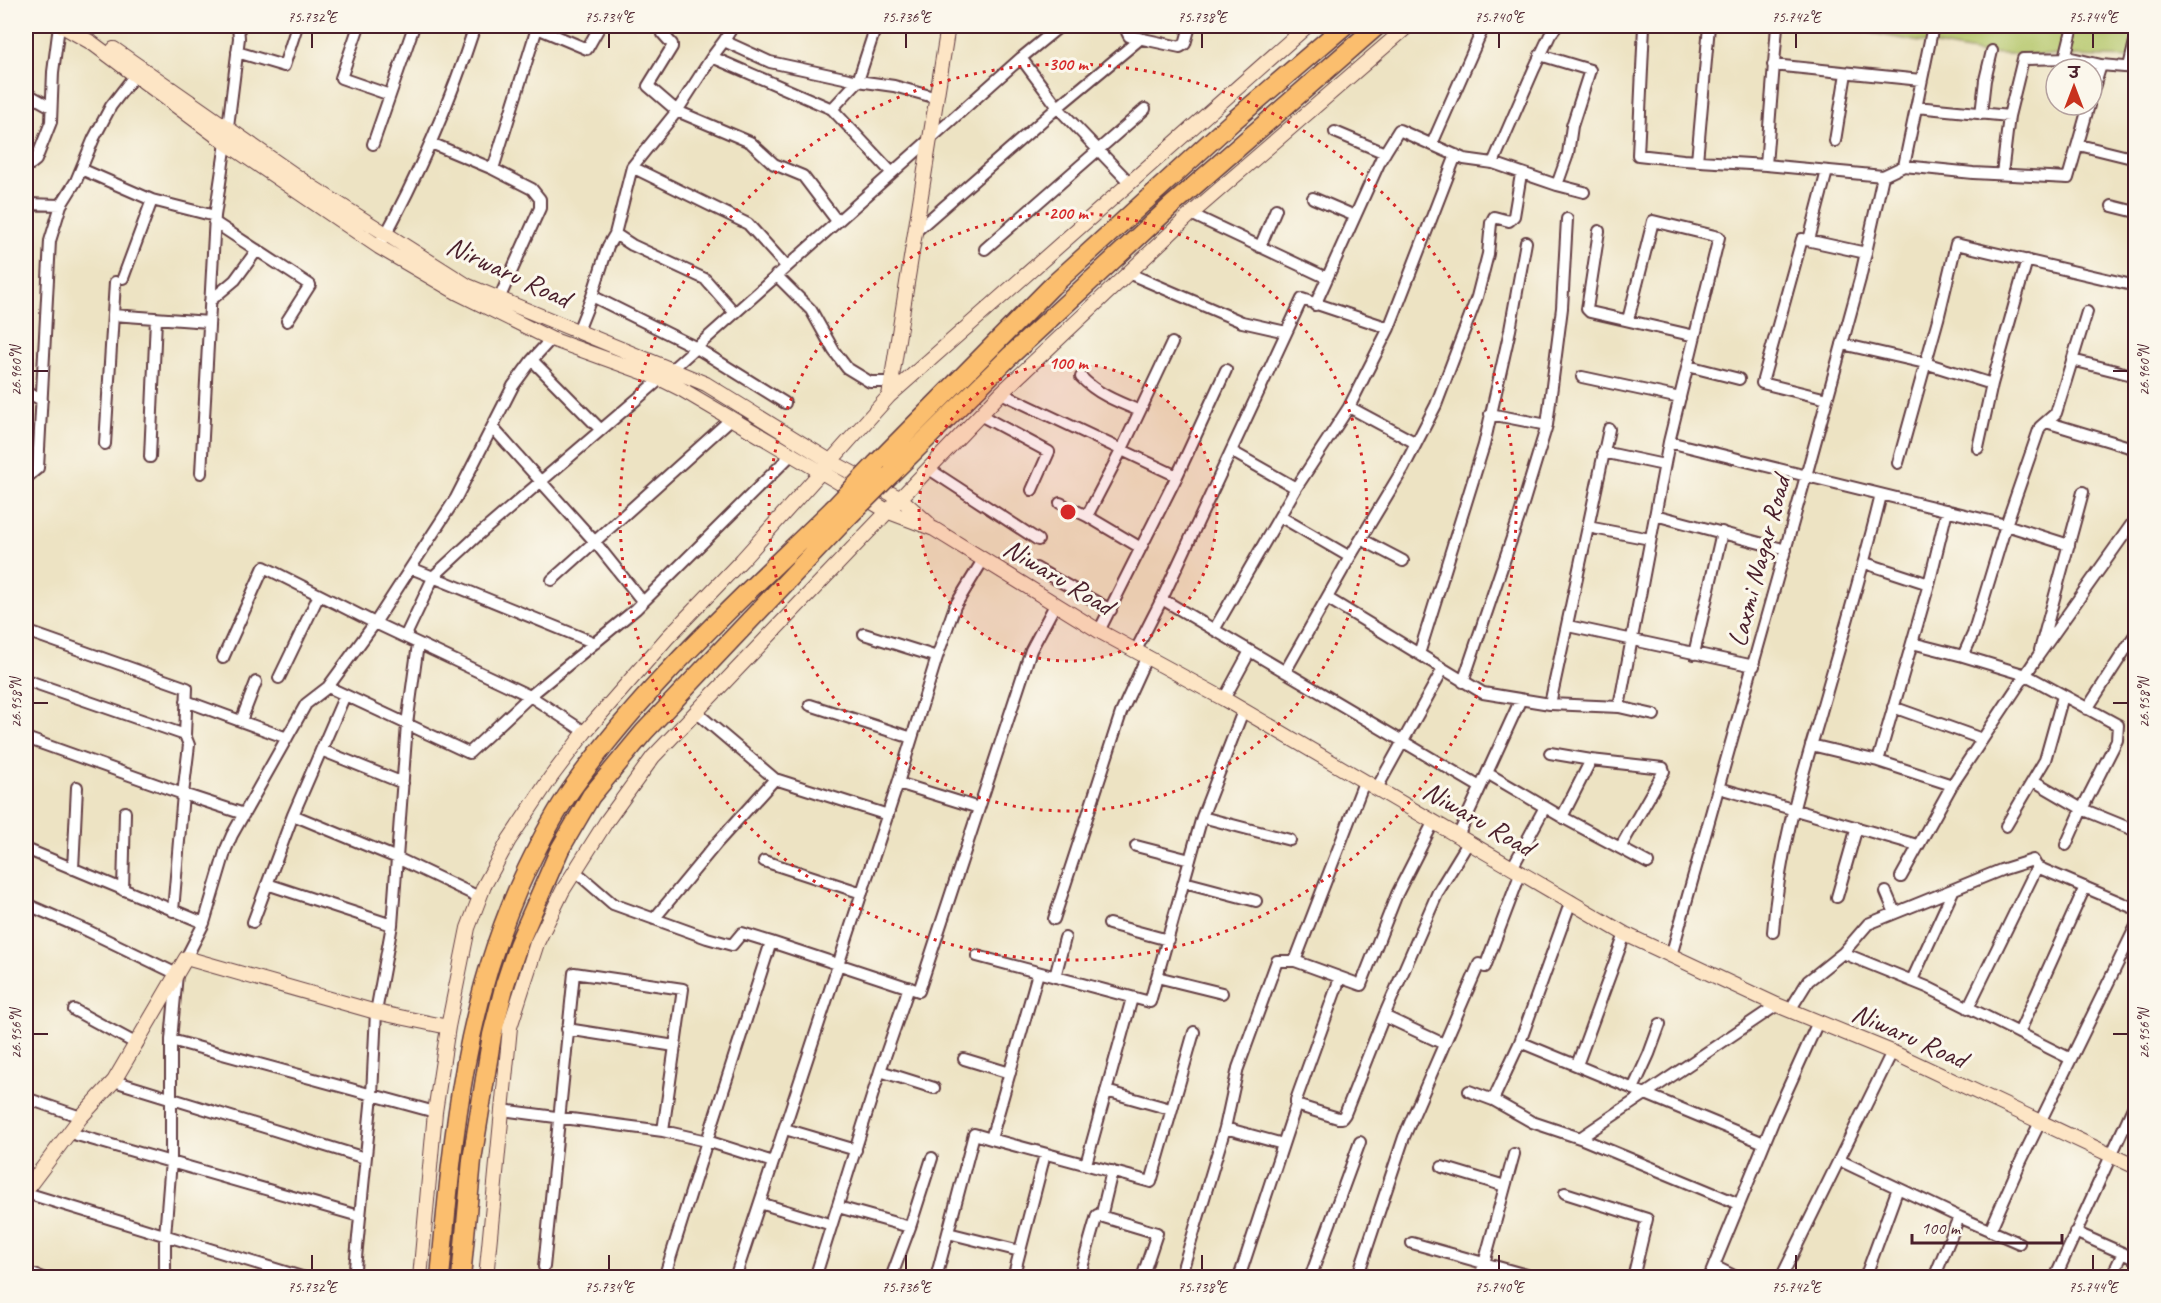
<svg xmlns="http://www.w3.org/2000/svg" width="2161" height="1303" font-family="Caveat,'Playpen Sans Deva',sans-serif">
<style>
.green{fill:#b4c669;stroke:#7f724a;stroke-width:1.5}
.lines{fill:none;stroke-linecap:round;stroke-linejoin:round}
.street-casing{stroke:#623c42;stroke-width:14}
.secondary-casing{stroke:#623c42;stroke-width:16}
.highway-casing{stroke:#623c42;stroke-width:21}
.street{stroke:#fff;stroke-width:10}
.secondary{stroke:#fde5c5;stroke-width:14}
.highway{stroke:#fbbe6e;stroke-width:18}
.highway-bridge-casing{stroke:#623c42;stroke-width:21;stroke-linecap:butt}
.highway-bridge{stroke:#fbbe6e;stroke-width:18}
.ticks{fill:none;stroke:#4a1f2b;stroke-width:2}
.ring{fill:none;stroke:#d62828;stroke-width:3;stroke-dasharray:3 6}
.labels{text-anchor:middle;stroke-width:6;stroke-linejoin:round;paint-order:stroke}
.street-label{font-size:28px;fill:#4a1f2b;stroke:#fbf7ec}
.centre{fill:#d62828;stroke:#fbf7ec;stroke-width:3}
.ring-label{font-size:18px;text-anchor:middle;font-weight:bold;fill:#d62828;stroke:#fbf7ec;stroke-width:6;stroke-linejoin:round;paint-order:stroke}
.neatline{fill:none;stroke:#4a1f2b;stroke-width:2}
.ticks-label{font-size:15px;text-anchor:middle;fill:#4a1f2b}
</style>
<rect width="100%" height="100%" fill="#fbf7ec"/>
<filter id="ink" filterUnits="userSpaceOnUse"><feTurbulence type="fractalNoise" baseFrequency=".0167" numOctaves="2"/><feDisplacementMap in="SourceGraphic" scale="12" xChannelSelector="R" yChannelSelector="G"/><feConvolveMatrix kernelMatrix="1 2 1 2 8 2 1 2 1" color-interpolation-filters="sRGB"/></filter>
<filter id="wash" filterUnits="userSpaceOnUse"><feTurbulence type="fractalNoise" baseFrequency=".008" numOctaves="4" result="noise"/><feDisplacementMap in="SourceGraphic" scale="24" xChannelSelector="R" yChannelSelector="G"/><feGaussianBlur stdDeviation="1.35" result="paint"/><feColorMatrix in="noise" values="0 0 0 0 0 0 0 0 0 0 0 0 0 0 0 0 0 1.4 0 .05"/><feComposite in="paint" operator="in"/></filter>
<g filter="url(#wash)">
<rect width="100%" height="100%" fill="#ede3c3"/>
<path class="green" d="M1834 26H2135V58L1979 53Z"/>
</g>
<g filter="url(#ink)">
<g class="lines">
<defs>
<path id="street" d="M359 26 341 78 390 95
M925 26 948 30
M1128 26 1127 32 1129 36 1180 47 1185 44 1190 26
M1644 26 1638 155 1683 160 1766 165
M1777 26 1766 165 1883 176 1904 166 1973 173 2068 178 2089 105
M724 41 733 26
M237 52 284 66 297 26
M712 57 832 109 892 173
M1021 58 1059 27
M2065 58 2073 26
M1773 65 1921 80
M2129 67 2136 37
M26 93 51 107
M2092 94 2101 65 2136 68
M1916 107 2009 116
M832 109 858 81 894 86 937 98
M1981 114 1985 80 1992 51
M1335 132 1385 153
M1835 141 1846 73
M431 143 493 169 532 189 540 199V208L499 299
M373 144 414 26
M1432 144 1484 26
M2079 145 2136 159
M1697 161 1709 26
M26 163 31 164 36 160 51 122 53 72 59 26
M1493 163 1534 69 1550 35 1557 26
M1904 166 1933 26
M632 167 748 224 786 266
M81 169 152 200 215 216
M493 169 537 28 587 49 600 26
M2002 174 2009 116 2023 59 2072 58 2101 65
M1557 185 1584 192
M1313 198 1355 216
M26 204 61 205 76 181 94 138 111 106 134 76
M2112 206 2136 212
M1191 214 1327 278
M837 221 803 176 774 164 750 142 677 111 712 57 724 41 770 62 858 81 876 26
M214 222 310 285 287 321
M1599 231 1587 309 1590 312 1695 336
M915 232 1058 107 1140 39
M615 234 632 167 677 111 648 86 672 47V44L663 34 665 26
M1809 240 1827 171
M379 247C418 176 450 103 475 26
M1260 247 1276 209
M985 249 1145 109
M26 268 28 204
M1128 273 1242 322 1286 332
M776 275 811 310 834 351 847 368 870 382H891
M123 278 152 200
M592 296 695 347 785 403
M210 301 235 280 257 250
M1315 305 1381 159 1399 130 1464 159 1493 163 1557 185 1568 154 1572 126 1590 70 1540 55
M113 315 209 322
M578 331 592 296 608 246 615 234 632 245 705 279 734 312
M1842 344 1925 363 1992 384 2027 260
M532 360 600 429
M2072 360 2136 376
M1688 366 1739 379
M1081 377C1097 394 1118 402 1140 411
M1582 377 1680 398
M26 392 42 400
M1001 393 1177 476
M1827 399 1762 383 1802 239 1866 253
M1349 407 1416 443
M980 415 1049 452 1032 490
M2046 422 2136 449
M1547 425 1562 308 1567 219
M493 428 595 542 643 602
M1669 442 2006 525 2069 545
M105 444 115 282
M1978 448 1992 384
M1231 451 1296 488
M1603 452 1664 465
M150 457 156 319
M1898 463 1938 319 1956 244 2136 286
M929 469 1038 540
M201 473 215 216 226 143 239 38 238 26
M26 478 38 468 50 241 61 205
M1060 503 1087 516 1141 548
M1655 515 1786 550
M1087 516 1122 449 1172 343
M1281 517 1350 557 1403 469 1436 405 1477 297 1488 254 1491 223 1494 217 1509 221 1514 216 1521 174
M1588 527 1650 539
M1361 539 1403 561
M1865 563 1929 584
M411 568 595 643
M1036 568 1111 610
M552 580 731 419
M1327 598 1483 693 1550 704 1619 707 1654 715
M1162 599 1302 299 1389 328
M1568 626 1754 666
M1214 630 1296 488 1349 407 1389 328 1456 155
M26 631 187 688 185 735 26 680
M1099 631 1177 476 1226 370
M864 634 937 657
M405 637 434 576 476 537 671 370 1021 58 1060 110 1129 182
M1912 643 1963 656 2026 675 2118 725 2117 740 2082 809 2066 845
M1136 650 1162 599 1480 787
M2040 650 2083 492
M1419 654 1484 445 1510 330 1526 242
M1694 654 1722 532
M1963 656 1973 634 2006 525 2040 427 2056 413 2087 312
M223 658 264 567 375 623 456 498 513 386 532 360 551 339
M1285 672 1350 557
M279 678 319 595
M1463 682 1519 517 1547 425 1490 414
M328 687 469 753 530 696 636 609 791 455
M345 695 293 815 397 858 479 897
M1224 699 1250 651
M186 701 287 738
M1550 704 1609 429
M810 705 912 738
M1619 707 1669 442 1719 237 1653 221 1628 320
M1893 707 1982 739
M2087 709 2136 633
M696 712 775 779
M241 721 256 682
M26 738 183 794 189 745 185 735
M1811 745 1878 761 1952 785
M321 750 403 783
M1550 753 1591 760
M1878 761 1929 584 1947 510
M1487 773 1520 701
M2034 781 2082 809 2136 831
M1364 782 1295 961 1361 985 1397 894 1434 821
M898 783 979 808
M1377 788 1443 669
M1719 788 1917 845
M1202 817 1290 840
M1562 817 1591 760 1663 768 1664 771 1620 848
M2006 826 2045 760 2063 696
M1458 836 1487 773 1562 817 1648 863
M1136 846 1190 860
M26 849 204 923
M764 861 862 893
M1512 868 1545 807
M73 869 77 787
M575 871 613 904 707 938 732 945 742 933 771 942
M1901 877 1952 785 2038 656 2136 518
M1184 882 1256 901
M267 884 392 925
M123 890 125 812
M1886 892 1895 913
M1837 897 1857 827
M26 904 88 931 177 974 171 1040V1161L165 1236V1278
M173 911 183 794 244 814
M654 919 716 844 775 779 888 815
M1054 919 1121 713 1147 656
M253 922 293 815
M1109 924 1168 940
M1773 932C1778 859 1798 789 1819 719 1840 644 1863 570 1881 495
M1843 953 1868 924 2001 870 2033 860 2037 867 2136 909
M977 956 1150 1002 1202 817 1243 711
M1671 956 1806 476 1860 279 1883 176
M186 958 204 923 226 849 232 835 306 704 328 687 375 623 530 696 585 732
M1038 973 991 1139 1151 1182 1194 1032
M1055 977 1065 938
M1157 977 1222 993
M1912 980 1953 891
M1968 1008 2037 867
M74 1010 137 1044
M1790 1010 1808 981 1843 953 1927 987 2071 1059
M1384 1016 1444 1044
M567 1029 675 1046
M2019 1033 2085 887
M171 1040 435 1112
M1520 1042 1571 901
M964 1059 1010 1073
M1577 1065 1625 934
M880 1071 934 1088
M114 1081 365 1158
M1633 1089 1649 1054 1660 1024
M1106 1091 1170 1109
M1469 1091 1493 1100
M26 1098 81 1117
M1296 1105V1100L1340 978
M502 1110 663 1131 707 1141 771 942 919 991 1031 650 1055 605
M1225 1128 1283 1144
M785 1129 856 1150
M70 1133 359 1216
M1580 1138 1777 1005
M1839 1160 1959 1217 2019 1243
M1086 1164 1132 998
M1442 1167 1505 1186
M26 1193 305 1278
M1565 1193 1647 1219 1633 1278
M760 1203 832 1225
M1739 1204 1580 1138 1532 1122 1493 1100 1520 1042 1764 1143
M838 1207 910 1227 891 1278
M1101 1217 1112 1171
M910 1227 932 1158
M1990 1231 2021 1161 2136 926
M2075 1232 2136 1259
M948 1233 1020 1251
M1412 1243 1537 1278
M1714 1266 1738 1278
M544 1267 574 973 683 989 663 1131
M26 1272 43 1278
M354 1278 372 1095 376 1012 392 925 407 724 418 644
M664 1278 707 1141 773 1162
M735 1278 898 783 937 657 955 606 983 560
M815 1278 880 1071 909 987
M936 1278 974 1134 991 1139
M1013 1278 1045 1154
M1079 1278 1097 1215 1157 1233 1142 1278
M1180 1278 1225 1128 1238 1068 1277 961H1295
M1239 1278 1296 1105 1338 1118H1342L1345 1114 1384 1016 1438 892 1468 843
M1310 1278 1360 1142
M1357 1278 1404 1137 1479 964 1485 967 1521 872
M1480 1278 1514 1154
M1709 1278 1775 1117 1818 1022
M1781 1278 1892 1052
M1865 1278 1898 1188
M1934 1278 1959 1217
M2055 1278 2136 1101
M2111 1278 2123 1253"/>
<path id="secondary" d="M62 26 92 43 226 143 379 247 458 293 551 339 659 378 681 389 889 512 934 529 1099 631 1224 699 1625 934 1777 1005 1892 1052 2136 1167
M114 49 312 187 468 286 706 384 830 461 901 499 928 523
M889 396 948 26
M26 1190 81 1117 114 1081 186 958 376 1012 448 1027
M420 1278 435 1112 448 1027 468 928 484 886 509 840 551 777 585 732 667 638 742 560 889 396 1307 26
M486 1278 510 1027 537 943 563 890 606 822 653 757 1001 393 1191 214 1408 26"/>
<path id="highway" d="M876 464 1052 286 1232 122 1344 26
M891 474 1011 355 1170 207 1377 26
M440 1278C453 1134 464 1001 527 869 540 842 554 814 571 790 643 686 743 597 833 509
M461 1278 472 1160 492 1035 505 984 518 945 560 849 591 796 644 732 843 522"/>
</defs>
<use href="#street" class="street-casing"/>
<use href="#secondary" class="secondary-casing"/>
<use href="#highway" class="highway-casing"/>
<use href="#street" class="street"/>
<use href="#secondary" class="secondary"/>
<use href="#highway" class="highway"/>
<defs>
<path id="highway-bridge" d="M833 509 876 464
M843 522 891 474"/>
</defs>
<use href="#highway-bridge" class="highway-bridge-casing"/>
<use href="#highway-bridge" class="highway-bridge"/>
</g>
</g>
<path class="ticks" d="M312 33V48M609 33V48M906 33V48M1202 33V48M1499 33V48M1796 33V48M2093 33V48M33 371H48M2113 371H2128M33 703H48M2113 703H2128M33 1034H48M2113 1034H2128M312 1255V1270M609 1255V1270M906 1255V1270M1202 1255V1270M1499 1255V1270M1796 1255V1270M2093 1255V1270"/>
<circle cx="1068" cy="512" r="149" fill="#d62828" fill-opacity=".12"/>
<g class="ring">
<circle cx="1068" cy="512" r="149"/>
<circle cx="1068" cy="512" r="299"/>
<circle cx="1068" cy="512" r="448"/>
</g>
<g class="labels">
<g class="street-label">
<text transform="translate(509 271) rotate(25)" y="10">Nirwaru Road</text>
<text transform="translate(1758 561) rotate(-75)" y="10">Laxmi Nagar Road</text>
<text transform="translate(1059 576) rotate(31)" y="10">Niwaru Road</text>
<text transform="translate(1479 818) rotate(30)" y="10">Niwaru Road</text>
<text transform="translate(1910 1035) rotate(24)" y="10">Niwaru Road</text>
</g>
</g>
<circle cx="1068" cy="512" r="9" class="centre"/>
<g class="ring-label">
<text x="1068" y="70">300 m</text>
<text x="1068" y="219">200 m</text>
<text x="1068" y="369">100 m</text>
</g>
<rect width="2161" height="1303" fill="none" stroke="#fbf7ec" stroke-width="66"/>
<g transform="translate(2074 87)"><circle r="28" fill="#fbf7ec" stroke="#b4a19f" stroke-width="1.5"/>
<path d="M0-4.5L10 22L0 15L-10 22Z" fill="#c8321e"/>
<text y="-9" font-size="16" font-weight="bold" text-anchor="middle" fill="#4a1f2b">उ</text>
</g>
<path d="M1912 1234v9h150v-9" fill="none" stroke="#4a1f2b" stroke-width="3"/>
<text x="1921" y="1234" font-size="18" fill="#4a1f2b" stroke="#fbf7ec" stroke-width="4.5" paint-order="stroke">100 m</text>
<rect x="33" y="33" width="2095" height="1237" class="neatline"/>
<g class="ticks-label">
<text x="312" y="22">75.732°E</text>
<text x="609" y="22">75.734°E</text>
<text x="906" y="22">75.736°E</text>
<text x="1202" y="22">75.738°E</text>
<text x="1499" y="22">75.740°E</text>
<text x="1796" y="22">75.742°E</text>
<text x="2093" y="22">75.744°E</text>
<text transform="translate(16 371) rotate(-90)" y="5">26.960°N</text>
<text transform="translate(2144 371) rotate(-90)" y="5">26.960°N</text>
<text transform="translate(16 703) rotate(-90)" y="5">26.958°N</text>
<text transform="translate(2144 703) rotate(-90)" y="5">26.958°N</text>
<text transform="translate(16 1034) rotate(-90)" y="5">26.956°N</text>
<text transform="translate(2144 1034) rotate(-90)" y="5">26.956°N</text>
<text x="312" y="1292">75.732°E</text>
<text x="609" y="1292">75.734°E</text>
<text x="906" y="1292">75.736°E</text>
<text x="1202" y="1292">75.738°E</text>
<text x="1499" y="1292">75.740°E</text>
<text x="1796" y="1292">75.742°E</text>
<text x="2093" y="1292">75.744°E</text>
</g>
</svg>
